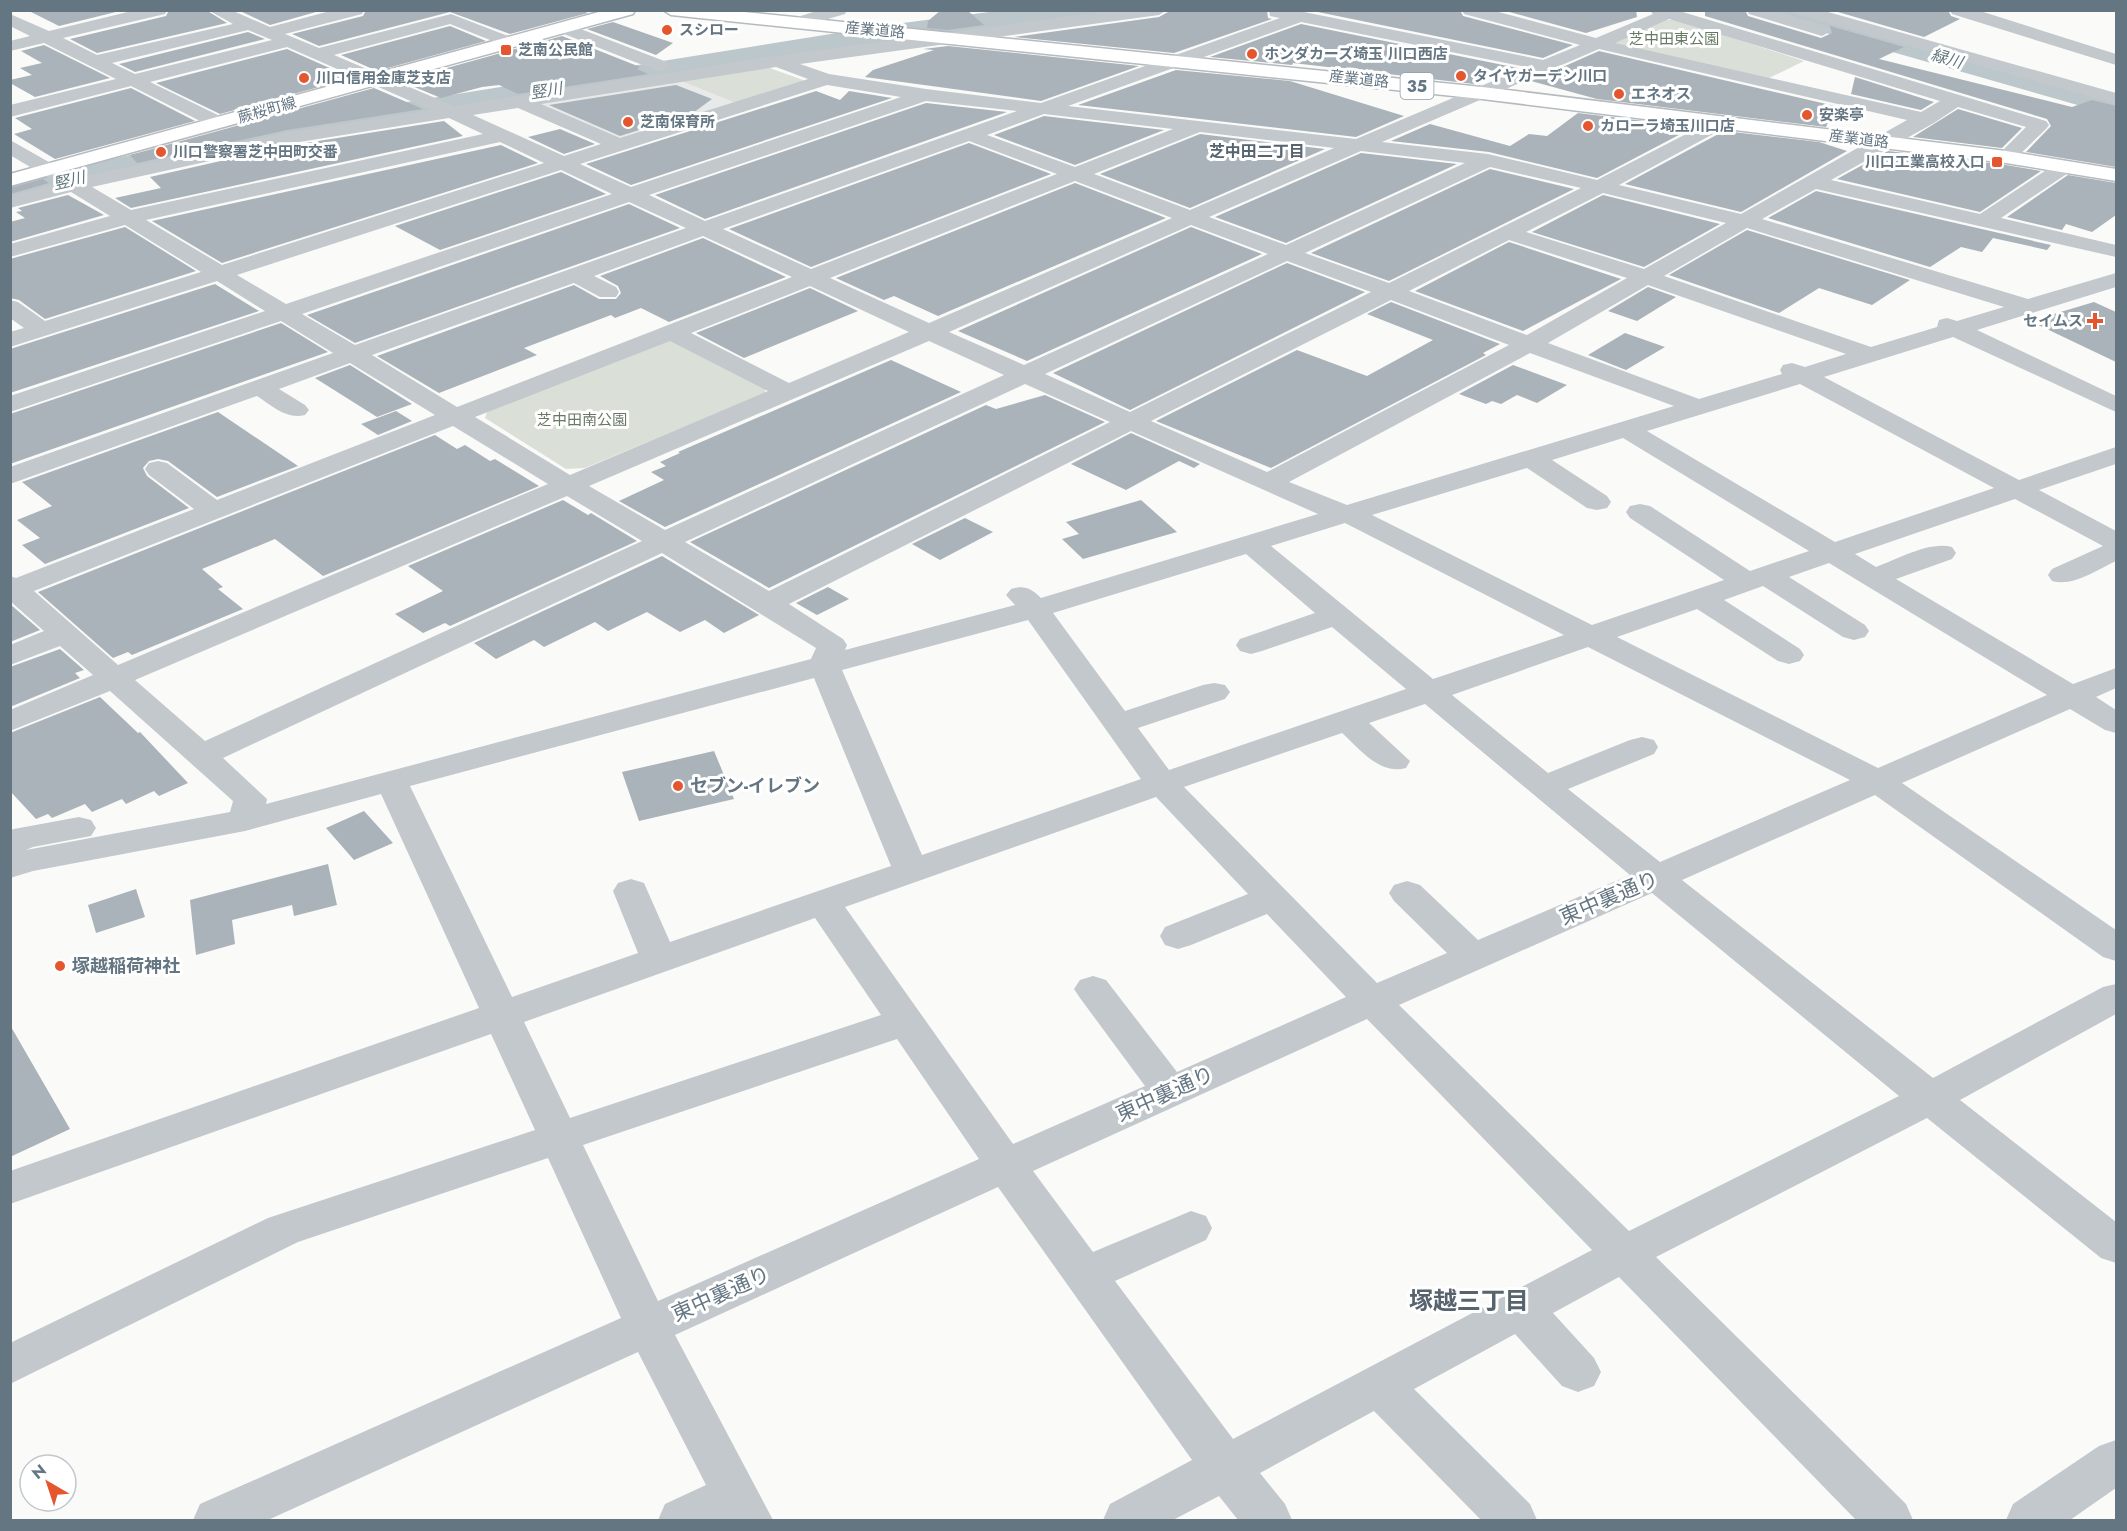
<svg xmlns="http://www.w3.org/2000/svg" width="2127" height="1531" font-family="Jost,'Noto Sans JP',sans-serif">
<style>
.built{fill:#e8e9e9}
.green{fill:#dadfd7}
.lines{fill:none;stroke-linecap:round;stroke-linejoin:round}
.river{fill:#bbc7cb;fill-rule:evenodd}
.building{fill:#aab3b9}
.major-casing{stroke:#b5babe;stroke-width:3}
.minor{fill:#c3c8cc;fill-rule:evenodd}
.major{fill:#fff;fill-rule:evenodd}
.poi-dot{fill:#e4572e;stroke:#fff;stroke-width:2}
.labels{text-anchor:middle;stroke-width:6;stroke-linejoin:round;paint-order:stroke}
.far-poi-label{font-size:15px;font-weight:bold;fill:#657683;stroke:#fff;text-anchor:start}
.far-street-label{font-size:15px;fill:#657683;stroke:#fff}
.far-park-label{font-size:15px;fill:#687a64;stroke:#fff}
.far-water-label{font-size:16px;font-style:italic;fill:#60757c;stroke:#fff}
.shield{fill:#fff;stroke:#939fa8;stroke-width:1.5}
.shield-label{font-size:16px;font-weight:bold;fill:#657683}
.far-neighbourhood-label{font-size:16px;font-weight:bold;fill:#57646e;stroke:#fff}
.poi-label{font-size:18px;font-weight:bold;fill:#657683;stroke:#fff;text-anchor:start}
.near-street-label{font-size:21px;fill:#657683;stroke:#fff}
.near-neighbourhood-label{font-size:24px;font-weight:bold;fill:#57646e;stroke:#fff}
</style>
<rect width="100%" height="100%" fill="#fafaf8"/>
<path class="built" d="M676 79 738 104 623 141 536 102Z"/>
<path class="green" d="M1665 20H1677L1804 61 1769 78 1616 45 1613 42Z
M767 67 803 80 800 85 738 104 676 79Z
M673 339 766 387 765 393 585 468 566 469 485 418 488 409Z"/>
<g class="lines">
<path class="river" d="M1005 10H1101L1097 16 1086 19 887 43 263 147 10 204V182L263 125 887 25Z
M1763 10H1814L2116 95V116L1767 16Z"/>
</g>
<path class="building" d="M27 10H124L59 26Z
M169 10H206L227 23 97 53 70 39 166 16Z
M238 10H323L270 25Z
M366 10H581L588 13 510 34 450 12 319 46 292 34 363 16Z
M941 10H967L984 25 948 30 927 28 928 21Z
M1180 10H1267L1268 18 1272 19 1174 53 1014 37 1159 17 1168 12Z
M1308 10H1460L1463 16 1573 45 1543 58Z
M1502 10H1636L1637 17 1586 33Z
M1705 10H1745L1748 16 1821 38 1832 33 1830 26 1904 47 1879 59 2072 107 2092 100 2116 106V167L2026 152 2051 126 2047 119 1705 16Z
M1831 10H1948L1951 16 1960 19 1924 37Z
M613 22 673 43 656 55 587 29Z
M1301 24 1518 68 1504 74 1483 68 1474 84 1293 63 1292 65 1210 57Z
M450 26 486 41 377 71 341 55Z
M248 32 265 39 135 72 119 64Z
M562 36 640 67 637 69 648 74 518 94 499 85 482 87 441 98 400 81Z
M44 45 110 78 35 97 10 83V80L32 75 20 68 42 63 21 51Z
M948 46 1139 66 1041 101 865 77 873 70 934 50 923 49Z
M287 49 352 78 220 114 156 83Z
M1599 51 1835 106 1826 127 1597 99 1531 81Z
M1176 70 1290 81 1404 116 1356 137 1078 105Z
M1855 77 1934 102 1921 110 1851 94Z
M676 85 712 99 693 113 620 136 549 105Z
M131 88 195 121 55 159 14 134 32 129 15 118Z
M374 88 423 109 287 130 137 163 130 155Z
M816 91 840 100 849 91 892 98 631 185 586 164Z
M926 103 1007 112 705 219 655 195Z
M1958 109 2022 128 2002 148 1913 137Z
M1578 113 1694 127 1597 178 1489 152 1391 141 1430 124 1510 146 1529 134 1547 136Z
M1044 116 1164 130 1075 165 994 135Z
M444 121 463 136 131 208 115 198 161 188 150 177 287 146Z
M560 129 595 144 564 154 528 137Z
M1724 131 1819 142 1847 151 1741 212 1625 184Z
M1200 134 1325 149 1190 208 1100 174Z
M969 143 1051 174 811 267 729 229Z
M501 145 538 163 222 263 152 221Z
M1888 151 2006 165 2041 171 1980 212 1837 179Z
M1361 153 1457 164 1286 243 1215 217Z
M1490 169 1574 189 1389 281 1311 253Z
M561 172 606 194 440 250 395 226Z
M2068 175 2116 183V215L2092 232 2066 224 2062 230 2007 217Z
M43 179 49 183 10 194V188Z
M1075 183 1166 218 938 316 894 296 884 300 836 278Z
M1816 191 2051 245 2047 250 1993 238 1982 252 1961 247 1930 267 1768 218Z
M68 195 104 215 10 242V222L25 218 16 212 22 211 18 208Z
M1603 195 1720 224 1644 267 1532 232Z
M629 204 680 228 355 343 307 315Z
M125 227 196 271 45 319 19 300 10 298V259Z
M1191 227 1262 254 1027 361 958 331Z
M1747 230 1910 280 1872 305 1819 288 1779 313 1669 275Z
M703 238 786 277 669 322 641 308 615 318 611 315 524 348 537 355 439 393 377 356 574 285 599 299H616L621 293 618 286 600 276Z
M1509 242 1621 279 1523 331 1415 291Z
M1287 263 1365 292 1130 410 1053 373Z
M215 284 259 311 10 393V349Z
M1648 287 1676 297 1637 321 1608 311Z
M810 288 858 311 744 358 696 333Z
M1391 302 1500 344 1483 353 1486 355 1271 468 1156 421 1297 350 1367 376 1433 340 1367 314Z
M2094 302 2116 312V362L2030 321Z
M281 323 328 352 10 464V414Z
M1625 333 1665 347 1626 370 1588 355Z
M891 360 961 392 665 527 619 501 664 480 651 472 666 466 660 462 680 453 678 452Z
M350 365 412 404 377 417 315 378Z
M1513 365 1567 385 1537 403 1517 395 1501 404 1492 401 1486 404 1459 394Z
M1045 395 1105 422 769 588 690 542 986 405 996 409Z
M396 411 412 421 378 435 361 424Z
M218 412 298 466 217 497 168 461 158 459 149 461 143 468 147 476 189 508 45 564 22 545 40 538 17 520 52 506 22 482Z
M1131 433 1200 464 1194 468 1179 461 1126 490 1071 464Z
M435 435 457 449 465 445 490 461 495 459 539 486 323 576 275 539 202 569 223 587 218 589 243 609 132 655 128 652 113 658 38 592Z
M563 500 588 515 591 513 637 541 450 626 445 623 423 633 395 614 443 591 408 566Z
M1141 500 1177 532 1083 559 1062 539 1079 534 1066 522Z
M965 518 993 532 940 560 912 544Z
M662 556 759 615 724 633 705 620 680 632 647 612 608 631 595 622 544 647 534 640 496 659 474 643Z
M828 587 849 599 817 615 796 603Z
M10 604 40 630 10 642Z
M60 649 84 670 75 673 80 678 10 707V667Z
M100 697 138 733 140 732 188 783 159 796 154 791 126 804 122 799 92 812 85 804 52 818 48 814 36 819 10 791V733Z
M714 751 734 799 639 821 622 772Z
M364 811 393 843 354 860 326 828Z
M328 864 337 905 294 916 292 905 232 920 235 944 196 955 190 900Z
M136 889 145 917 96 933 88 905Z
M10 1025 70 1129 10 1157Z"/>
<g class="lines">
<defs>
<path id="major" d="M606 10H635L633 14 10 186V174Z
M663 10H725L1482 87 2006 151 2116 169V181L2006 163 1482 99 671 15Z"/>
</defs>
<use href="#major" class="major-casing"/>
<path class="minor" d="M136 10H167L165 14 63 38 97 55 233 24 208 10H231L270 27 334 10H364L362 14 285 34 319 48 451 14 516 39 519 43 510 48 450 24 334 55 454 106 775 56 1115 10H1167L1159 15 800 64 829 74 926 89 1041 103 1280 18 1270 16 1269 10H1294L1543 60 1580 45 1464 14 1462 10H1491L1596 38 1653 14 1649 10H1676L2046 121 2049 125 2046 129 2013 161H1999L1996 157 2026 127 1958 107 1934 123 1831 180 1980 214 2057 163H2071L2074 167 2071 171 2001 218 2116 245V257L1816 189 1762 219 2028 299 2116 273V287L1977 330 2116 396V412L1953 337 1824 377 2019 480 2116 447V464L2039 490 2116 531V561C2097 570 2073 587 2052 581L2048 575 2052 569 2103 546 2015 499 1855 554 1876 567C1898 559 1929 541 1952 547L1956 553 1952 559 1896 579 2073 684 2116 668V688L2096 697 2116 710V733L2105 730 2070 709 1902 783 2116 930V961L2103 957 1875 795 1682 880 1933 1078 2103 987 2116 984V1014L1960 1100 2116 1222V1263L2101 1258 1927 1118 1656 1257 1906 1504 1913 1520H1856L1619 1277 1553 1313 1594 1358 1601 1372 1594 1386 1578 1392 1562 1386 1515 1334 1414 1389 1530 1504 1537 1520H1481L1374 1411 1260 1473 1285 1504 1292 1520H1238L1219 1496 1173 1520H1103L1110 1504 1192 1460 998 1187 675 1335 773 1520H658L665 1504 706 1485 638 1352 268 1520H193L200 1504 621 1318 548 1158 298 1242 10 1384V1343L268 1218 535 1130 491 1034 10 1204V1171L479 1008 381 794 245 831 33 871 10 878V830L14 829 79 817 91 820 96 828 91 836 33 847 26 850 230 812 233 801 110 691 10 731V710L93 675 60 646 10 665V645L44 631 10 601V576L16 578 194 509 149 475 145 469 149 463 158 461 167 463 217 500 435 415 350 363 279 389 305 405 309 410 305 415C287 420 272 406 257 396L10 484V467L333 353 281 321 10 412V396L265 311 217 281 10 347V332L24 328 10 318V300L18 302 45 321 201 272 125 225 10 257V244L110 216 71 192 10 208V196L57 183 10 155V140L77 178 287 132 431 110 287 47 150 82 226 119 229 123 226 127H212L131 86 10 117V105L116 79 44 43 10 51V41L30 36 10 26V14L49 31ZM1669 19 1940 101 1921 112 1615 43ZM1301 22 1526 67 1356 139 1068 106ZM248 30 272 40 135 74 112 63ZM1599 49 1907 120 1741 214 1619 185 1728 126 1731 122 1721 116 1597 180 1488 154 1382 142ZM776 67 808 79 620 138 541 104ZM827 85 901 97 631 187 580 164ZM926 101 1017 111 705 221 649 195ZM518 108 601 144 564 156 473 115ZM1044 114 1173 129 1075 167 987 135ZM449 118 483 134 131 210 92 187 287 144ZM1200 132 1334 148 1190 210 1094 174ZM969 141 1057 174 811 269 723 229ZM500 142 544 163 222 265 146 220ZM1361 151 1465 163 1286 245 1209 217ZM1490 167 1581 188 1389 283 1305 253ZM561 170 612 194 286 304 237 275ZM1075 181 1172 218 929 323 830 278ZM1603 193 1726 223 1644 269 1526 232ZM629 202 686 228 355 345 302 314ZM1191 225 1268 254 1024 365 949 332ZM1747 228 2004 307 1957 321 1947 318 1939 320 1937 327 1871 347 1664 276ZM703 236 792 277 457 407 372 355 574 283 600 297H616L619 292 616 287 594 276ZM1509 240 1627 278 1527 335 1409 291ZM1287 261 1371 292 1130 412 1045 374ZM1648 285 1846 354 1805 367 1792 363 1783 365 1780 370 1782 374 1699 399 1548 343ZM810 286 909 332 789 383 691 333ZM1391 300 1509 345 1267 472 1151 421ZM670 341 768 391 570 475 475 417ZM929 341 1004 375 665 530 589 486ZM1530 353 1674 406 1347 505 1289 482ZM1025 384 1110 422 769 591 685 542ZM1800 384 1994 488 1835 542 1647 431ZM453 426 548 484 118 665 34 591ZM1131 431 1318 514 1041 598C1031 588 1024 585 1011 589L1006 595 1015 605 845 650 847 645 843 639 789 604ZM1623 438 1809 551 1750 571 1650 506 1640 504 1630 506 1626 512 1630 518 1724 580 1592 625 1372 515 1527 468 1587 508 1597 510 1607 508 1611 502 1607 496 1552 460ZM567 496 642 541 205 741 135 680ZM1345 523 1564 635 1433 679 1271 546ZM662 553 816 648 811 659 266 804 267 799 223 758ZM1246 554 1315 613 1240 639 1236 645 1240 651 1251 654 1262 651 1332 627 1406 689 1169 770 1138 728 1225 699 1230 692 1225 685 1214 683 1203 685 1125 711 1053 613ZM1829 563 2047 695 1878 768 1617 637 1697 609 1778 661 1789 664 1800 661 1804 655 1800 649 1724 600 1763 586 1843 637 1854 640 1865 637 1869 631 1865 625 1789 577ZM1028 620 1141 779 922 855 842 670ZM1588 647 1850 780 1660 862 1568 789 1654 754 1658 747 1654 740 1642 737 1630 740 1548 773 1452 695ZM814 678 891 866 670 942 644 883 631 879 618 883 613 891 638 953 512 997 410 786ZM1425 704 1630 875 1478 940 1420 885 1407 881 1394 885 1389 893 1394 901 1447 953 1377 983 1184 787 1342 733C1360 749 1379 775 1406 768L1410 761 1369 723ZM1156 797 1248 894 1165 927 1160 936 1165 945 1178 949 1191 945 1267 914 1346 997 1177 1072 1106 980 1093 976 1080 980 1074 989 1080 998 1145 1086 1013 1144 845 907ZM1652 893 1899 1096 1629 1231 1399 1005ZM815 918 881 1015 570 1118 524 1022ZM1367 1019 1592 1250 1233 1439 1115 1281 1206 1240 1212 1228 1206 1216 1191 1211 1093 1252 1033 1171ZM897 1039 979 1159 658 1301 583 1145Z
M820 10H847L845 14 797 28 788 23 791 19Z
M1747 10H1774L1828 27 1831 31 1822 36 1749 14Z
M1793 10H1821L2116 93V104L1795 14Z
M1950 10H1977L2116 54V65L1952 14Z
M565 23 667 62 670 66 661 71 655 70 559 32 556 28Z
M2116 1440V1488L2070 1520H2006L2013 1504 2099 1446Z"/>
<use href="#major" class="major"/>
</g>
<g class="poi-dot">
<circle cx="667" cy="30" r="6"/>
<rect x="500" y="44" width="12" height="12" rx="3"/>
<circle cx="1252" cy="54" r="6"/>
<circle cx="1461" cy="76" r="6"/>
<circle cx="304" cy="78" r="6"/>
<circle cx="1619" cy="94" r="6"/>
<circle cx="1807" cy="115" r="6"/>
<circle cx="628" cy="122" r="6"/>
<circle cx="1588" cy="126" r="6"/>
<circle cx="161" cy="152" r="6"/>
<rect x="1991" y="156" width="12" height="12" rx="3"/>
<path d="M2092 312h6v6h6v6h-6v6h-6v-6h-6v-6h6z"/>
<circle cx="678" cy="786" r="6"/>
<circle cx="60" cy="966" r="6"/>
</g>
<g class="labels">
<g class="far-poi-label">
<text x="679" y="35">スシロー</text>
<text x="518" y="55">芝南公民館</text>
<text x="1264" y="59">ホンダカーズ埼玉 川口西店</text>
<text x="1473" y="81">タイヤガーデン川口</text>
<text x="316" y="83">川口信用金庫芝支店</text>
<text x="1631" y="99">エネオス</text>
<text x="1819" y="120">安楽亭</text>
<text x="640" y="127">芝南保育所</text>
<text x="1600" y="131">カローラ埼玉川口店</text>
<text x="173" y="157">川口警察署芝中田町交番</text>
<text x="1985" y="167" text-anchor="end">川口工業高校入口</text>
<text x="2083" y="326" text-anchor="end">セイムス</text>
</g>
<g class="far-street-label">
<text transform="translate(875 30) rotate(5)" y="5">産業道路</text>
<text transform="translate(1359 79) rotate(6)" y="5">産業道路</text>
<text transform="translate(267 110) rotate(-16)" y="5">蕨桜町線</text>
<text transform="translate(1859 139) rotate(7)" y="5">産業道路</text>
</g>
<g class="far-park-label">
<text x="1674" y="44">芝中田東公園</text>
<text x="582" y="425">芝中田南公園</text>
</g>
<g class="far-water-label">
<text transform="translate(1947 58) rotate(16)" y="6">緑川</text>
<text transform="translate(546 90) rotate(-9)" y="6">竪川</text>
<text transform="translate(69 180) rotate(-13)" y="6">竪川</text>
</g>
<rect class="shield" x="1400.5" y="73" width="33" height="26" rx="4.5"/>
<g class="shield-label">
<text x="1417" y="92">35</text>
</g>
<g class="far-neighbourhood-label">
<text x="1257" y="157">芝中田二丁目</text>
</g>
<g class="poi-label">
<text x="690" y="792">セブン-イレブン</text>
<text x="72" y="972">塚越稲荷神社</text>
</g>
<g class="near-street-label">
<text transform="translate(1609 898) rotate(-23)" y="7">東中裏通り</text>
<text transform="translate(1165 1094) rotate(-24)" y="7">東中裏通り</text>
<text transform="translate(721 1294) rotate(-24)" y="7">東中裏通り</text>
</g>
<g class="near-neighbourhood-label">
<text x="1469" y="1309">塚越三丁目</text>
</g>
</g>
<rect width="2127" height="1531" fill="none" stroke="#657683" stroke-width="24"/>
<g transform="translate(48 1483) rotate(321)"><circle r="28" fill="#ffffff" stroke="#c1c8cd" stroke-width="1.5"/>
<path d="M0-4.5L10 22L0 15L-10 22Z" fill="#e4572e"/>
<text y="-9" font-size="16" font-weight="bold" text-anchor="middle" fill="#657683">N</text>
</g>
</svg>
